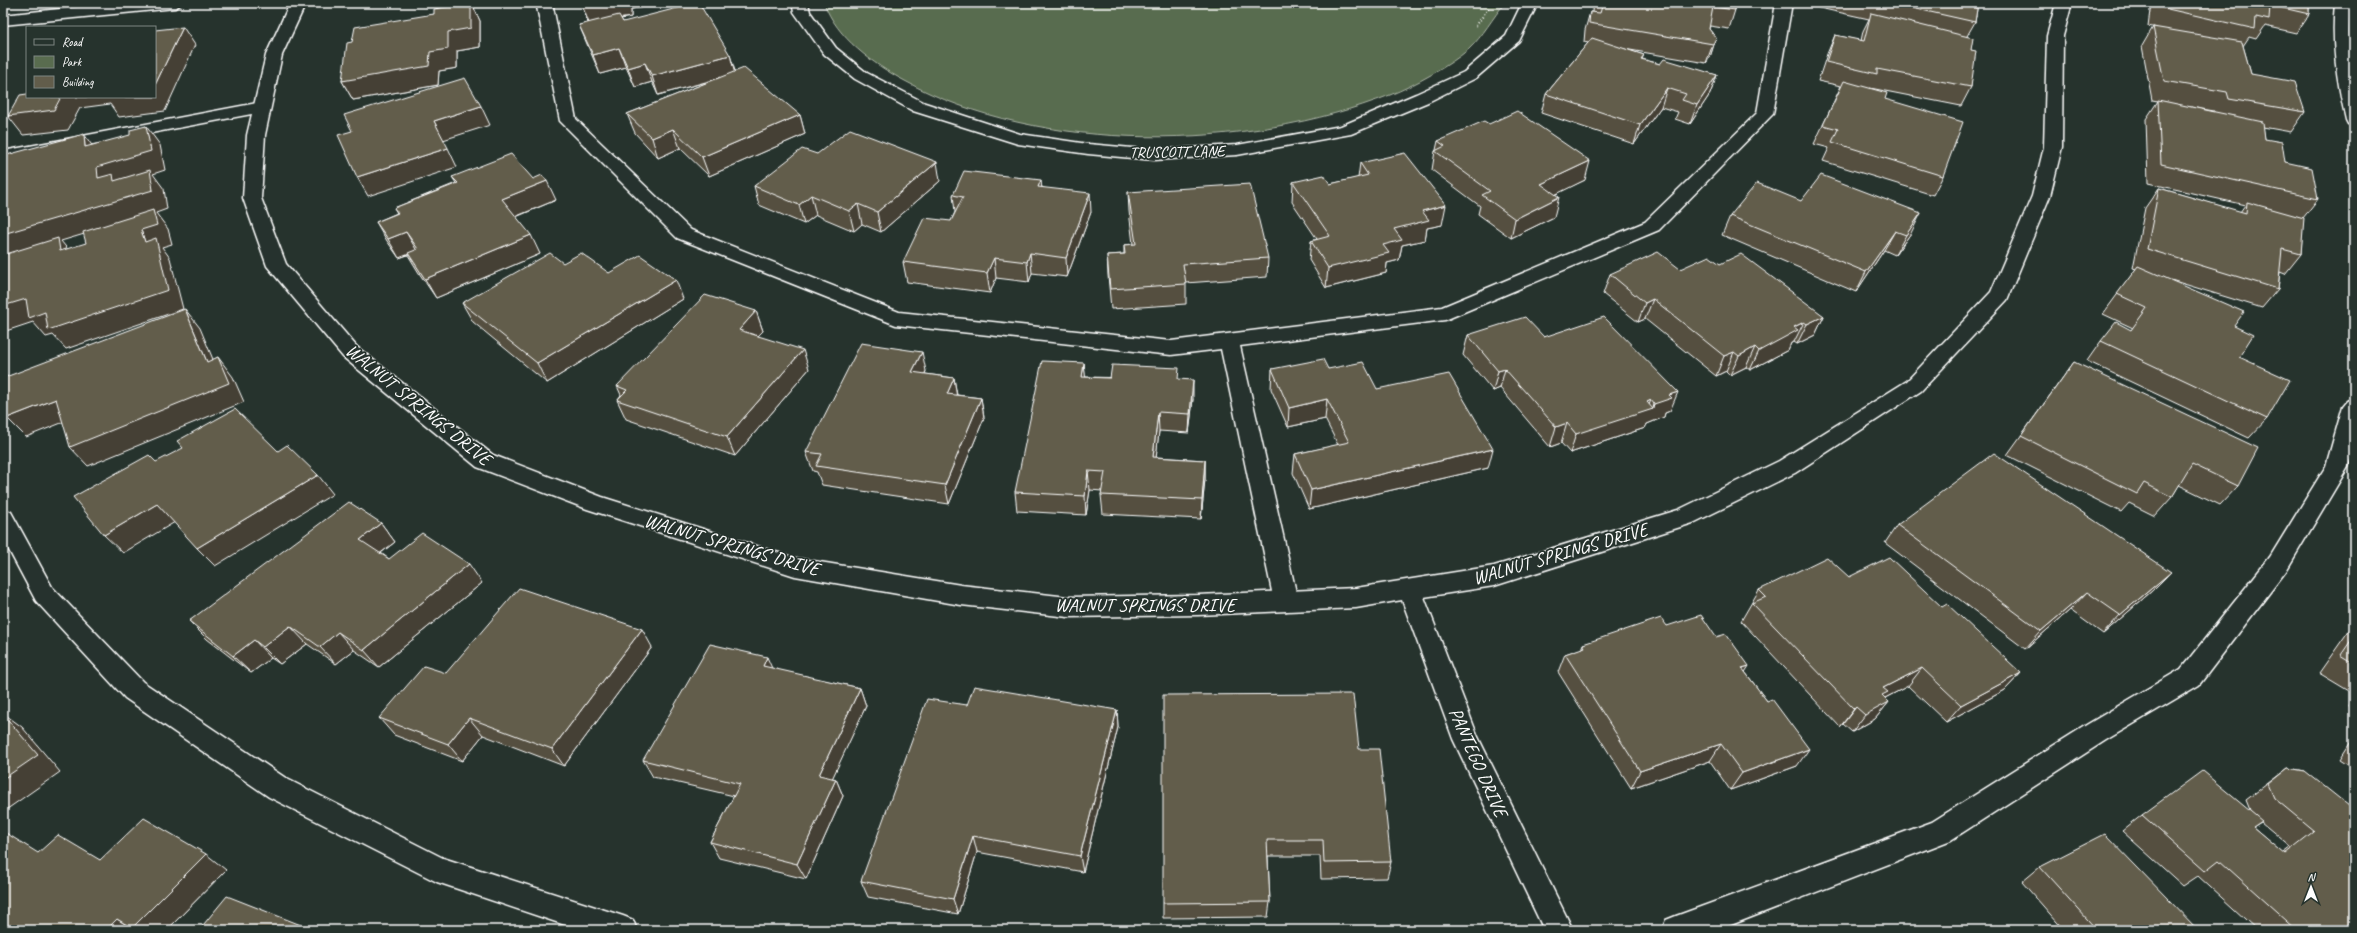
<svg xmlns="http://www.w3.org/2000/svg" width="2357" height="933" font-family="Caveat,sans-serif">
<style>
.green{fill:#596c4f;stroke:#acb6a7}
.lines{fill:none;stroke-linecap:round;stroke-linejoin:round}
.service-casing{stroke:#fff;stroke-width:3}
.minor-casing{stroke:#fff;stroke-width:3}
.tertiary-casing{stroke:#fff;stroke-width:3}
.path{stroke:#fff;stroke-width:2;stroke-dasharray:1 2.5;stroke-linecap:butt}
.service{fill:#26332d;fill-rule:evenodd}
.minor{fill:#26332d;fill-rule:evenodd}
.tertiary{fill:#26332d;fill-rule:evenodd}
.wall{fill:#545040;stroke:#fff;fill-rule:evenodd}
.shaded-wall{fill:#454134;stroke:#fff}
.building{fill:#625d4b;stroke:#fff}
.labels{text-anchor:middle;stroke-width:3.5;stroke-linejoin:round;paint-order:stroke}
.far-street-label{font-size:16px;fill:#fff;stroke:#26332d}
.street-label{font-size:19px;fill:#fff;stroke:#26332d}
</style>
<rect width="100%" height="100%" fill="#26332d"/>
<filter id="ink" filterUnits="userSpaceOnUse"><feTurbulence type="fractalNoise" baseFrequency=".025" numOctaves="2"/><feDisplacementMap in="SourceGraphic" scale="8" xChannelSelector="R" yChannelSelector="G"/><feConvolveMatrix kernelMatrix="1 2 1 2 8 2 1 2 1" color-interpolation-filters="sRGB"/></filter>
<g filter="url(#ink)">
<path class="green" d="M824 3H1505C1493 17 1483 36 1469 49 1449 66 1415 85 1390 95 1249 151 1040 155 905 81 873 64 837 38 824 3Z"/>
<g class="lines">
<defs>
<path id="service" d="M539 3H555L553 7 576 119 691 230 899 312 1171 341 1442 307 1645 222 1757 113 1776 3H1792L1773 114 1659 230 1445 320 1240 346 1298 601 1294 608 1286 611 1278 608 1274 601 1221 349 1171 355 896 325 677 238 560 121 537 7Z
M2335 3H2351L2349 32 2354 80V125L2348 124 2346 120C2337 81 2331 43 2335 3Z
M262 102 268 103 270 107 268 111 3 161V151Z
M2354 398V445L2348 467 2286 571 2199 685 2106 740 1951 840 1718 930H1662L1666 920 1676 916 1932 822 2088 724 2181 669 2270 557 2326 466 2343 406 2347 401Z
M3 509 11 512 52 587 143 682 287 779 443 858 623 916 633 920 637 930H580L437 882 269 797 125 698 36 601 3 539Z"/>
<path id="minor" d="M290 3H306L282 55 265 135 261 198 286 264 357 347 493 455 602 497 795 558 961 585 1068 597 1198 595 1356 588 1494 566 1678 510 1779 461 1907 381 1991 292 2032 196 2044 147 2047 36 2056 3H2072L2063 36 2062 147 2050 196 2007 300 1921 391 1795 473 1693 523 1494 586 1424 597 1478 737 1573 930H1544L1453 739 1402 600 1356 608 1198 615 1068 617 961 605 795 576 587 509 477 467 343 357 267 266 243 198 247 135 266 55Z
M792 3H808L810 12 836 48 867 73 925 103 1020 134 1088 144 1154 150 1237 145 1341 126 1416 94 1464 72 1506 36 1522 3H1538L1519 41 1476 78 1428 102 1351 134 1237 155 1154 160 1088 154 1018 144 913 111 855 79 824 54 794 12Z"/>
<path id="tertiary" d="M116 3H183L175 8 3 25V15Z"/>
</defs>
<use href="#service" class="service-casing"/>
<use href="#minor" class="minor-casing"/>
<use href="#tertiary" class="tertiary-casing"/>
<path class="path" d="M1476 26 1489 7"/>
<use href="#service" class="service"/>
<use href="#minor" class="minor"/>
<use href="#tertiary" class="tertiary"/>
</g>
<path class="wall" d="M435 3H475L473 6 480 21V47L457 51V68L439 71 438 85 353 100 342 81 352 42 434 14 445 7H437Z
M582 3H679L631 9V17L621 19 623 22 730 55 735 71 800 115 805 134 709 176 680 148 658 158 635 133 627 114 714 80 658 95 652 82 635 87 626 67 600 74 587 44 579 25 588 23 582 5Z
M1593 3H1736L1735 10 1729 29 1710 26 1709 29 1716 38 1710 57 1706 63 1624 49 1644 55 1642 59 1660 64 1717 75 1710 94 1690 124 1675 119 1678 112 1661 107 1634 144 1541 113 1546 94 1588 43 1584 42 1585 30 1590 12H1592Z
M1817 3H1978L1975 22 1967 36 1971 50V87L1961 106 1870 88 1885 99 1943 176 1933 195 1823 161 1829 148 1814 144 1823 125 1841 86 1818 81 1827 54 1835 35 1861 41 1863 31 1869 19 1815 7Z
M2151 3H2309V14L2296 33 2265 26 2256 39 2249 37 2243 46 2251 74 2305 112 2291 132 2263 127 2265 139 2318 199 2303 218 2301 254 2285 274 2280 272 2278 289 2262 308 2171 280 2234 326 2239 357 2267 419 2249 438 2087 361 2101 341 2131 330 2133 328 2103 314 2136 269 2133 268 2145 208 2159 188 2240 212 2245 205 2148 183 2146 119 2158 101 2152 100 2142 46 2153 27 2157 28 2148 26ZM2190 107 2214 111V112Z
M1438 141 1585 180 1555 194 1554 217 1511 238 1478 214 1480 206 1432 170 1435 151 1436 150Z
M817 154 940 181 881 232 862 224 854 231 816 215 804 224 759 205 754 186Z
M1360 163 1442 225 1427 228 1425 240 1402 245 1399 260 1387 263 1386 273 1326 288 1309 260 1311 241 1317 239 1292 202 1293 182 1330 184 1358 178Z
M452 177 533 179 556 200 516 217 540 254 436 298 419 273 408 255 399 258 387 241 376 222 397 213 394 208 456 183Z
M1042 187 1091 212 1067 277 1032 273 1029 282 996 278 990 293 907 282 903 262 951 221 955 212 953 195Z
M1128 192 1268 258 1267 277 1186 283V304L1111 309 1108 275 1107 255 1124 254V245L1133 244 1129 211Z
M1801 201 1911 233 1895 255 1884 250 1856 292 1722 235 1730 216Z
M563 263 609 273 683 299 547 383 473 322 462 303Z
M1720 264 1824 316 1815 335 1797 344 1794 342 1791 343 1788 350 1750 370 1746 367 1730 375 1726 371 1716 376 1645 319 1638 322 1603 294 1610 274 1680 269Z
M756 311 763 331 758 336 809 369 735 456 626 419 617 400 621 395 617 386Z
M1468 335 1544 337 1670 411 1665 413 1664 417 1647 424 1645 428 1570 453 1561 443 1550 447 1500 388 1493 391 1463 355Z
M2074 362 2238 486 2220 505 2179 485 2172 497 2155 516 2129 503 2121 512 2007 455Z
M1084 363 1085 377 1179 379 1193 399 1189 433 1159 431 1156 457 1205 460V479L1201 519 1103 514 1101 495 1102 491 1090 490 1086 515 1017 511 1015 492Z
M1272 369H1328L1377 389 1488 468 1309 509 1293 473 1295 454 1338 445 1325 419 1288 427 1271 389Z
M926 371 925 374 954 378 957 395 981 398 984 418 949 504 822 485 817 472 813 471 806 452Z
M381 523 395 542 381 553 389 559 482 583 379 667 354 650 336 664 307 644 280 664 271 658 251 673 207 639 189 621Z
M1897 525 2171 572 2153 590 2103 634 2070 610 2025 649 1885 543Z
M1849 577 1942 607 2021 673 2005 690 1946 722 1908 686 1885 698 1889 702 1875 719 1852 732 1843 724 1840 727 1741 621 1759 590Z
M1667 626 1716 637 1745 672 1767 701 1797 766 1730 790 1710 761 1631 788 1558 672 1565 654 1581 649 1583 644Z
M2354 626V694L2319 673 2350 629Z
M652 647 564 766 483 735 462 761 394 735 379 718 446 673Z
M772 669 860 688 866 706 832 778 836 779 843 796 806 879 719 858 710 842 734 796 653 777 643 760Z
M2354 697V709L2349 706Z
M967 705 1117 710 1118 727 1083 872 977 852 958 914 868 897 861 881Z
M2354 739V768L2340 759 2352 740Z
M1359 749 1391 862 1387 878 1321 879 1320 856H1268L1270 902 1268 917 1163 918V903Z
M2288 768 2305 771 2354 930H2257L2198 876 2183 886 2122 831 2142 815 2250 810 2246 800ZM2261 822 2291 847 2283 853 2253 827Z
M38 853 100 860 226 870 167 930H3Z
M2040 867 2198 930H2064L2022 882Z"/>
<path class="shaded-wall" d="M471 3H475L473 6 480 21V47L457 51V68L439 71 438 85 353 100 342 81 430 52 448 32Z
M593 3H679L631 9V17L589 23 582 5Z
M183 27 195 45 165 111 119 117 110 104 80 108 68 130 23 135 8 116 61 97H155V85Z
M1716 38 1710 57 1706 63 1713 44Z
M619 48 626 67 600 74 593 55Z
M730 55 735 74 658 95 652 76Z
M645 63 652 82 635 87 628 68Z
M1717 75 1710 94 1690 124 1697 105Z
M1667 88 1661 107 1634 144 1640 125Z
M481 106 490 125 443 140 434 121Z
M800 115 805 134 709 176 702 157Z
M146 126 160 145 165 170 153 174 164 189 167 209 156 213 168 229 172 244 162 247 170 258 183 309 66 349 53 335 46 337 33 322 3 332V306L145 242 141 230 154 213 61 241 74 257 3 258V234L98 178 85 147 84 134 98 154Z
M673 129 680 148 658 158 652 138Z
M448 148 457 167 368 196 357 177Z
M1590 161 1585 180 1536 204 1541 184Z
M937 162 940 181 881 232 877 212Z
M1041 180 1043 200 1038 187Z
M547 181 556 200 512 218 502 199Z
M1090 193 1091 212 1067 277 1066 258Z
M811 195 816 215 804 224 799 205Z
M1559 197 1554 217 1511 238 1515 219Z
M858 204 862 224 854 231 849 211Z
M1446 205 1442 225 1427 228 1425 240 1402 245 1399 260 1387 263 1386 273 1326 288 1328 268 1383 245 1394 229 1422 211Z
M1921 213 1911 233 1895 255 1906 235Z
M1895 231 1884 250 1856 292 1866 272Z
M406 232 417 251 399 258 388 239Z
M531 235 540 254 436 298 425 279Z
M1030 253 1032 273 1029 282 1027 262Z
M994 258 996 278 990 293 987 273Z
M676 280 683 299 547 383 537 363Z
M1653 299 1645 319 1638 322 1645 303Z
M185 309 200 328 222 381 207 362Z
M756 311 763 331 745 349 739 330Z
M1824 316 1815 335 1797 344 1807 324Z
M1804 322 1794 342 1791 343 1788 350 1750 370 1759 351 1794 327Z
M1755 347 1746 367 1730 375 1739 356Z
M803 350 809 369 735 456 727 437Z
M922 352 926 371 917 392 912 372Z
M1734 352 1726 371 1716 376 1724 356Z
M218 357 233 377 244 402 88 466 70 447Z
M1084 363 1086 383 1082 377Z
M1505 369 1500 388 1493 391 1498 371Z
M954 378 957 398 947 394Z
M1193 380V399L1189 433 1190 414Z
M1678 392 1670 411 1665 413 1664 417 1647 424 1645 428 1570 453 1576 434 1651 400 1647 410 1653 409 1654 404 1669 395Z
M981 398 984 418 949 504 945 485Z
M56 399 74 418 26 437 7 418Z
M1327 399 1325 419 1288 427 1289 408Z
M1158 412 1159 431 1154 476 1153 457Z
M1567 423 1561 443 1550 447 1556 427Z
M1493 449 1488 468 1309 509 1311 490Z
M1205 460V479L1201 519 1202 500Z
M1088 471 1090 490 1086 515 1085 496Z
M318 475 333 494 215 566 197 548Z
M157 504 175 522 123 553 104 535Z
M381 523 395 542 374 558 360 540Z
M469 564 482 583 379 667 364 650Z
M2171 572 2153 590 2103 634 2120 615Z
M2087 592 2070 610 2025 649 2041 631Z
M290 626 307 644 280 664 263 647Z
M642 629 652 647 564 766 552 749Z
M338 632 354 650 336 664 320 647Z
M254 640 271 658 251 673 233 656Z
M767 657 775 675 763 666Z
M1749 666 1738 683 1742 668Z
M1922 668 1908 686 1883 699 1889 702 1875 719 1852 732 1865 715 1883 688Z
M2021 673 2005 690 1946 722 1961 705Z
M860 688 866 706 826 792 819 775Z
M1856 707 1843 724 1840 727 1854 709Z
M1117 710 1118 727 1083 872 1080 856Z
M3 713 22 727 60 772 3 812Z
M469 718 483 735 462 761 448 744Z
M1721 744 1710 761 1631 788 1640 771Z
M1809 749 1797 766 1730 790 1742 773Z
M836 779 843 796 806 879 797 864Z
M973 836 977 852 958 914 953 899Z
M206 854 226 870 167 930H136L132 928Z
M117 919 134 930H106Z
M306 927 311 930H304Z"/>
<path class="building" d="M469 3H471V28L448 32V49L430 52 429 66 342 81 347 43 352 42 355 27 434 14V9Z
M582 3H593L582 5Z
M697 3H699L730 55 652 76 645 63 628 68 619 48 593 55 579 25 619 15 623 22Z
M1603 3H1736L1735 10 1713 7 1709 29 1716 38 1713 44 1589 23 1590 12 1600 13Z
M1890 3H1978L1975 22Z
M2160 3H2309V14L2270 5 2269 20 2256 17 2255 29 2159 7Z
M1871 13 1973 38 1971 50 1976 51 1971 87 1877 69V74L1826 62 1835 35 1864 41Z
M183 27 155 85V30Z
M2153 27 2242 42 2251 74 2295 82 2305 112 2229 99 2227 92 2164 81Z
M1592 38 1644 55 1641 59 1660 64 1664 59 1717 75 1697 105 1682 100 1686 94 1667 88 1640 125 1546 94Z
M744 68 800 115 702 157 673 129 652 138 627 114Z
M465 78 481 106 434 121 448 148 357 177 338 135 352 131 344 115Z
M1844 81 1887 93 1885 99 1963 122 1943 176 1832 142 1838 129 1823 125Z
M27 94V97H61L54 110 8 116 20 95Z
M2158 100 2263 122 2265 139 2282 142 2285 162 2312 168 2318 199 2161 164Z
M1517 111 1590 161 1541 184 1559 197 1515 219 1482 195 1490 191 1435 151 1445 146 1438 141 1484 121 1489 124Z
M146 126 151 151 97 167 98 178 113 174 114 181 150 170 153 190 3 234V156L84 134 85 147 130 135V130Z
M850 129 937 162 877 212 858 204 849 211 811 195 799 205 754 186 802 149 817 154Z
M1405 153 1446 205 1422 211 1429 220 1394 229 1402 240 1383 245 1389 253 1328 268 1311 241 1330 236 1293 182 1324 175 1330 184 1368 175 1360 163Z
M511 154 533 179 542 175 547 181 502 199 531 235 425 279 408 253 418 249 406 232 388 239 376 222 398 213 394 208 458 183 452 177Z
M964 171 1041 180 1038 187 1090 193 1066 258 1030 253 1027 262 994 258 987 273 903 262 924 218 951 221 963 197 953 195Z
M1821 175 1921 213 1906 235 1895 231 1866 272 1730 216 1757 183 1801 201Z
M1250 184 1268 258 1183 264 1186 284 1110 289 1107 255 1125 254 1124 245 1136 244 1128 192Z
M2159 188 2246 213 2247 202 2304 218 2301 254 2282 249 2278 289 2147 249Z
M153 210 157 225 141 230 145 242 156 238 168 290 48 330 45 312 29 318 26 299 3 306V255L58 238 60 251 86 243 83 232Z
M1658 252 1680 269 1709 256 1720 264 1741 254 1824 316 1807 324 1804 322 1794 327 1798 330 1759 351 1755 347 1739 356 1734 352 1724 356 1653 299 1645 303 1610 274Z
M550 253 563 263 581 253 609 273 640 255 676 280 537 363 462 303Z
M2138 266 2244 312 2234 326 2253 335 2239 357 2290 380 2267 419 2101 341 2116 322 2131 330 2147 308 2117 294Z
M705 295 756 311 739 330 803 350 727 437 617 400 627 390 617 386Z
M185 309 207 362 218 357 229 383 70 447 56 399 7 418 3 401V378Z
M1525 317 1544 337 1604 317 1678 392 1669 395 1672 398 1654 404 1651 400 1647 402 1653 409 1576 434 1567 423 1556 427 1505 369 1498 371 1468 335Z
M861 343 922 352 912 372 954 378 947 394 981 398 945 485 816 466 822 454 806 452Z
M1323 359 1328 369 1363 362 1377 389 1449 374 1493 449 1311 490 1295 454 1349 442 1327 399 1289 408 1272 369Z
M1042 361 1084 363 1082 377 1110 378 1112 365 1179 368 1178 379 1193 380 1190 414 1158 412 1153 457 1205 460 1202 500 1101 495 1105 472 1088 471 1085 496 1015 492Z
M2074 362 2258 448 2238 486 2192 464 2172 497 2144 483 2137 494 2021 436Z
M235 409 278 451 287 445 318 475 197 548 157 504 104 535 73 497 149 455 156 462 183 448 177 441Z
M1994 453 2171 572 2120 615 2087 592 2041 631 1897 525Z
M349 502 381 523 360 540 389 559 422 533 469 564 364 650 338 632 320 647 290 626 263 647 254 640 233 656 189 621Z
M1827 557 1849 577 1889 557 1942 607 1947 604 2021 673 1961 705 1922 668 1883 688 1888 692 1882 695 1889 702 1865 715 1856 707 1854 709 1752 603 1766 597 1759 590Z
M519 588 642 629 552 749 469 718 448 744 379 718 424 666 446 673Z
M1701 615 1716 637 1726 634 1749 666 1742 668 1767 701 1772 699 1809 749 1742 773 1721 744 1640 771 1565 654 1585 647 1583 644 1661 618 1667 626Z
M2354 636V663L2341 655Z
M710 644 767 657 763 666 860 688 819 775 836 779 797 864 710 842 740 784 643 760Z
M974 686 1117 710 1080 856 973 836 953 899 861 881 927 699 967 705Z
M1353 694 1359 749H1379L1391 862 1324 863 1323 840H1267L1270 902 1163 903V695Z
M3 714 38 755 3 779Z
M2288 768 2305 771 2354 810V930H2297L2219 860 2205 871 2142 815 2202 771 2262 821 2253 827 2285 854 2314 831 2274 798 2268 784Z
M144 818 206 854 132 928 117 919 106 930H3V835L6 833 38 853 58 835 100 860Z
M2105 834 2198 930H2097L2040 867Z
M227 896 306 927 304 930H199Z"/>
</g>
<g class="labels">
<g class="far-street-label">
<text transform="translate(1177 151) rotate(-1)" y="6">TRUSCOTT LANE</text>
</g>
<g class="street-label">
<text transform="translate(419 404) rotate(39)" y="7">WALNUT SPRINGS DRIVE</text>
<text transform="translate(732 544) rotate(16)" y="7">WALNUT SPRINGS DRIVE</text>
<text transform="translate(1560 553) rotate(-16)" y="7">WALNUT SPRINGS DRIVE</text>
<text x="1145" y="611">WALNUT SPRINGS DRIVE</text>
<text transform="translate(1479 762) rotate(66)" y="7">PANTEGO DRIVE</text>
</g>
</g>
<rect width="2357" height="933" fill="none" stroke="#26332d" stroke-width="16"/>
<rect x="8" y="8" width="2341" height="917" fill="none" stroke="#fff" stroke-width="1.5" filter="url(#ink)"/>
<rect x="26" y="26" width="130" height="72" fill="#26332d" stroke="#7d8581"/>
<rect x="34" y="39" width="20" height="6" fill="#26332d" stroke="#7d8581"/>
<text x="62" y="46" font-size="12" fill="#ffffff">Road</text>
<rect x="34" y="56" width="20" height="12" fill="#596c4f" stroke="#7d8581"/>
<text x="62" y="66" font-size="12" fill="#ffffff">Park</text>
<rect x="34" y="76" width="20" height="12" fill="#625d4b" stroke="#7d8581"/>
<text x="62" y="86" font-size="12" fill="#ffffff">Building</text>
<g transform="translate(2311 887)" stroke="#26332d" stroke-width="3" paint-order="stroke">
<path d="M0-3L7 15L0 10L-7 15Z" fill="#ffffff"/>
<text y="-6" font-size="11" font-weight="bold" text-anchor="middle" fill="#ffffff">N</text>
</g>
</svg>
